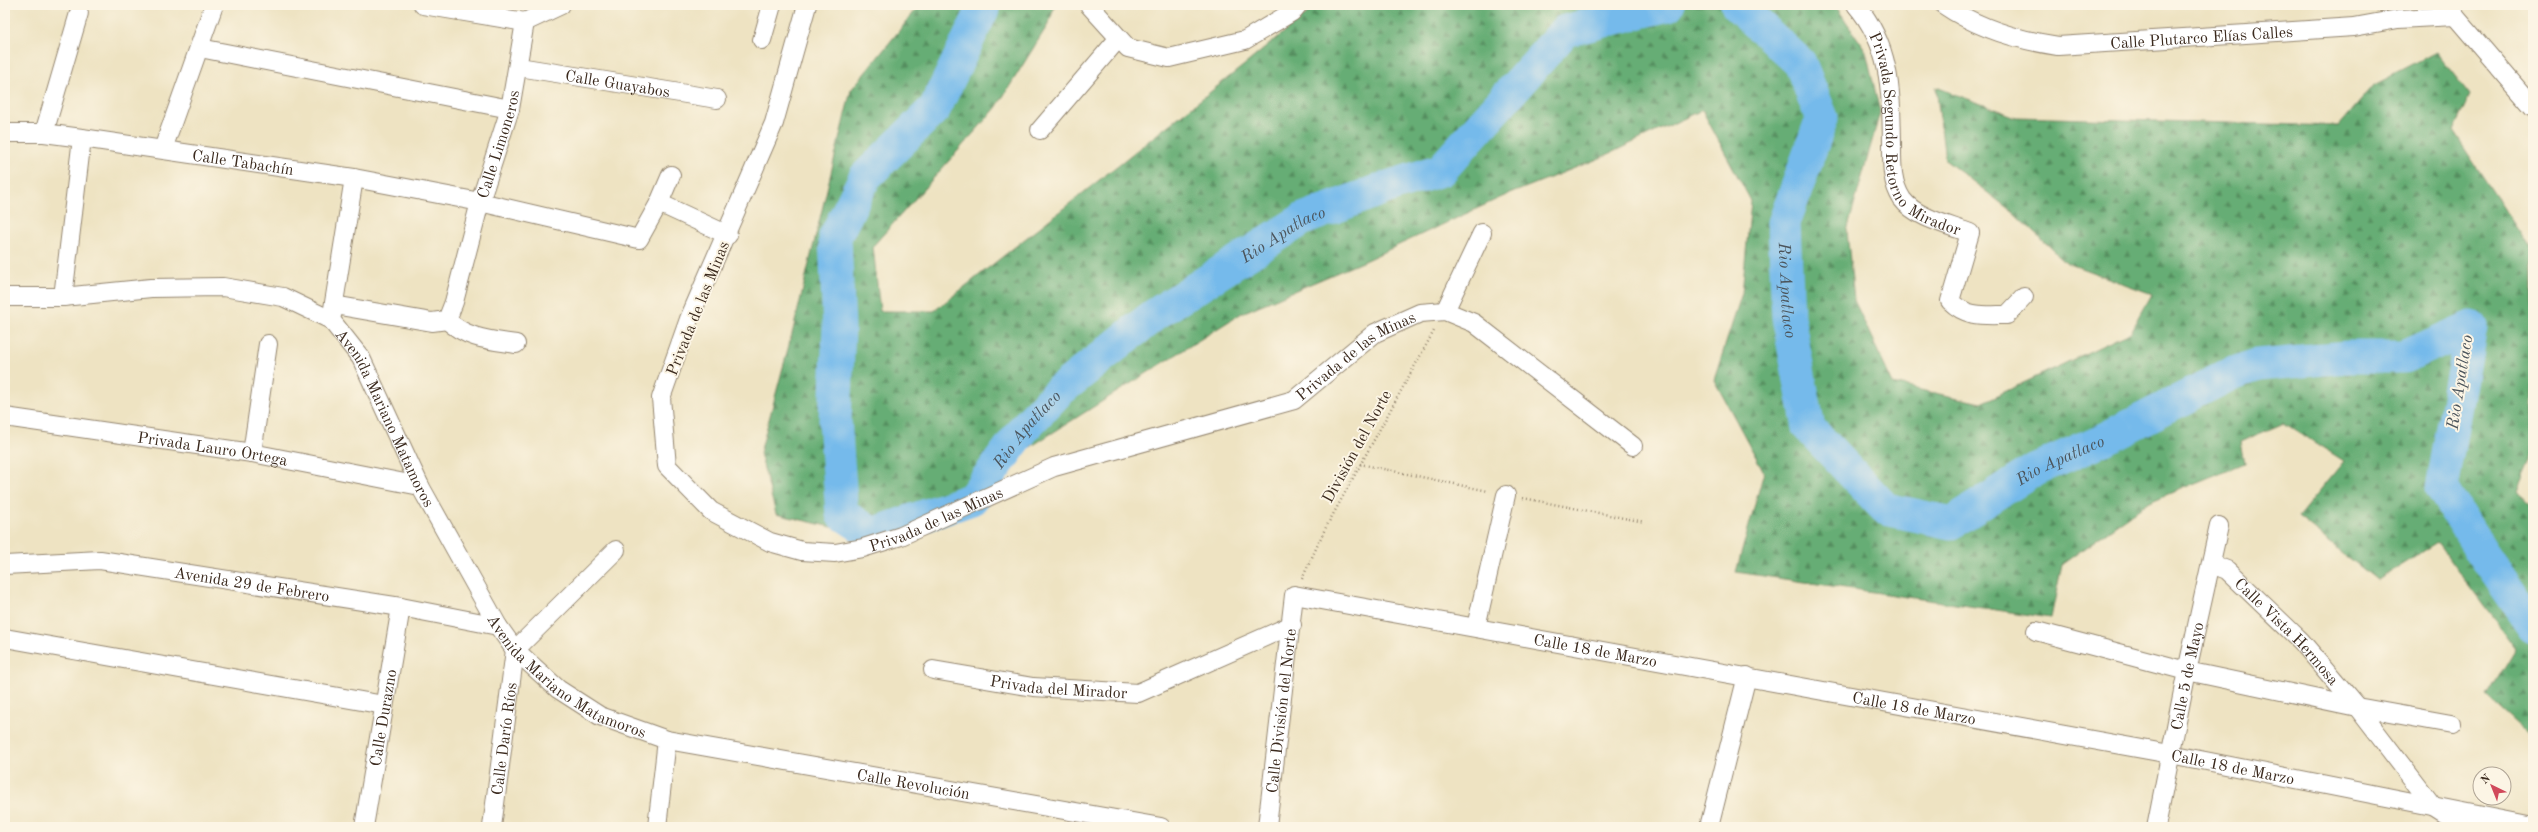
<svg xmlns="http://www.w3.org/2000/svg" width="2538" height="832" font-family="'Old Standard TT',serif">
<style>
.forest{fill:url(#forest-firs);stroke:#506c49}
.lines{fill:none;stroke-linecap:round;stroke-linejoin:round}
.river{stroke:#75baeb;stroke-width:33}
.minor-casing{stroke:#948670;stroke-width:20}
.path{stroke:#948670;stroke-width:2.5;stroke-dasharray:1 3;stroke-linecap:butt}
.minor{stroke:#fff;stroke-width:18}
.labels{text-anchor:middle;stroke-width:4;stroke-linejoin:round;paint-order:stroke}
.street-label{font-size:16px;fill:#3b2a1e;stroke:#fcf5e5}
.water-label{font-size:17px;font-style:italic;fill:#4c555c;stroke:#fcf5e5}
</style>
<defs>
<pattern id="forest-firs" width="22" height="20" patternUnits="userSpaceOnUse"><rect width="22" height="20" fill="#66ad74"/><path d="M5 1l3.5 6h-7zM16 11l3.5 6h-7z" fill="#558d5f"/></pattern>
</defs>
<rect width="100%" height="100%" fill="#fcf5e5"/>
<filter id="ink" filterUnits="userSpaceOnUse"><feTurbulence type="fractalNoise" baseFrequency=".025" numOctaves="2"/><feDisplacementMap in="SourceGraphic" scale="8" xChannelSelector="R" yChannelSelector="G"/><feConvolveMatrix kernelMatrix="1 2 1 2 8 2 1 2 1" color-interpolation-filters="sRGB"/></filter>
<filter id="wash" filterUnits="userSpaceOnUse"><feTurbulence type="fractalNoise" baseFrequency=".012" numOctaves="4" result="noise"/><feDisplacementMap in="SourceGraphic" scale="16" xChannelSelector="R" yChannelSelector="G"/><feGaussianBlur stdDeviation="0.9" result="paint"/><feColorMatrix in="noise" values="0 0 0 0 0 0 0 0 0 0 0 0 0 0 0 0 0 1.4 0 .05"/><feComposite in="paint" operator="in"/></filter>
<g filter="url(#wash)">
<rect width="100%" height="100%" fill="#eee3c2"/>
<path class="forest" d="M920 5H1055L1049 23 996 108 873 246 880 311H934L1248 62 1317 5H1835L1866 51 1880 112 1847 231 1854 300 1893 384 1981 403 2131 332 2152 294 2067 263 2014 213 1945 160 1936 87 2016 117 2339 126 2375 84 2436 52 2470 95 2453 131 2533 253V456L2518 490 2533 509V738L2487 696 2516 648 2437 542 2377 580 2298 517 2344 461 2284 423 2240 442 2244 463 2149 502 2062 564 2051 618 1736 572 1764 472 1714 380 1742 293 1751 201 1702 110 1600 158 1502 197 1362 262 1242 313 1027 449 948 495 844 530 776 514 760 453 793 330 851 90Z"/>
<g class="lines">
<g class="river">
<path id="s1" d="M985 5 935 108 865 177 835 237 839 327 835 420 842 514 873 534 972 499 1025 427 1059 391 1154 315 1303 219 1385 188 1441 170 1565 31 1668 5"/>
<path id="s2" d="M1737 5 1800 63 1822 118 1784 223 1788 317 1809 428 1886 509 1951 523 2036 469 2102 440 2233 373 2257 365 2348 357H2404L2471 327 2442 488 2482 552 2533 626"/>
</g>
</g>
</g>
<g filter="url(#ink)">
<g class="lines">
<defs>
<g id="minor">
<path d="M423 5 525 22"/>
<path id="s3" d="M807 5 774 123 689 319 661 398 667 466 711 511 770 542 802 551 835 553 863 548 901 536 1054 467 1294 400 1375 333 1420 313 1445 311 1474 323 1633 446"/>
<path d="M1089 5 1128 48 1169 58 1245 40 1292 12 1298 5"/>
<path id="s4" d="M1856 5C1891 46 1891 91 1892 143 1892 163 1891 182 1902 199 1916 218 1949 225 1970 233L1950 301C1967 318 1984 315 2007 315L2024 297"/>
<path id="s5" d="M1944 5C1979 29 2017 40 2058 46L2354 27 2398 19 2455 16"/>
<path d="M2455 16 2533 107"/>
<path d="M525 22 561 5"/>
<path d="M762 40 772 5"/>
<path d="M200 48 510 109"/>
<path id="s6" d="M519 67 717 99"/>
<path d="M1040 130 1118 39"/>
<path id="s7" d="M5 133H44L82 138 354 178 480 202 639 239 659 203 671 175"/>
<path d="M44 133 79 13"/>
<path d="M163 149 214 5"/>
<path d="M659 203 728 235"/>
<path id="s8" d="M5 297H63L151 288 223 287 283 297 331 320 361 358 420 486 498 626 515 650 558 689 600 716 667 740 1161 827"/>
<path d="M63 297 82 138"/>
<path id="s9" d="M334 305 432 322 447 320 454 302 480 202 510 109 525 22"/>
<path d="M1445 311 1482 233"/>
<path d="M332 315 354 178"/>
<path d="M447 320C467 339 490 340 516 344"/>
<path id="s10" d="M5 417 252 453 420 486"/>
<path d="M252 453 268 344"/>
<path id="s11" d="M2211 564 2227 570 2301 641 2357 707 2433 806 2466 827"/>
<path id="s12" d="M5 565 100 560 401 607 498 626"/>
<path d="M1476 627 1506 495"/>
<path d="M2036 631 2187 671 2357 707 2451 724"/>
<path d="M5 638 384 705"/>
<path id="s13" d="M933 670 1033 687 1138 693 1292 625"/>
<path id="s14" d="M364 827 401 607"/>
<path id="s15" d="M492 827 515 650 616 550"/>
<path d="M657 827 667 740"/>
<path id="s16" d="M1267 827 1294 595 2170 754 2533 826"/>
<path d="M1709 827 1747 676"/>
<path id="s17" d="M2156 827 2187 671 2219 526"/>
</g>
</defs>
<use href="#minor" class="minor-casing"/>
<path class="path" d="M1360 464 1488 491
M1523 498 1644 522
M1302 579 1325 529 1435 329"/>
<use href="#minor" class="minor"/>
</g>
</g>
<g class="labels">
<g class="street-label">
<text dy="6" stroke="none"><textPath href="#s5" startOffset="266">Calle Plutarco Elías Calles</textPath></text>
<text dy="6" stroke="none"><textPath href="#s6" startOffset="100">Calle Guayabos</textPath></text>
<text dy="6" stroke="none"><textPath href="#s4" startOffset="152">Privada Segundo Retorno Mirador</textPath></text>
<text dy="6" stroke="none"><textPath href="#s9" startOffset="298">Calle Limoneros</textPath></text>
<text dy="6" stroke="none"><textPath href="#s7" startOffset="240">Calle Tabachín</textPath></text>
<text transform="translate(697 308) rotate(-68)" y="6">Privada de las Minas</text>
<text dy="6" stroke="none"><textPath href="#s3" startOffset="1246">Privada de las Minas</textPath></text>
<text dy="6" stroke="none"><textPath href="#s8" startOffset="445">Avenida Mariano Matamoros</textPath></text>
<text transform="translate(1356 446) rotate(-61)" y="6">División del Norte</text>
<text dy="6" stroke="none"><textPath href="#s10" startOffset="210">Privada Lauro Ortega</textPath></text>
<text dy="6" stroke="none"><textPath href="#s3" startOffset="791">Privada de las Minas</textPath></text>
<text dy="6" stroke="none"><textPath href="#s12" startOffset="249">Avenida 29 de Febrero</textPath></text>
<text dy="6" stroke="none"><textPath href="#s11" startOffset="103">Calle Vista Hermosa</textPath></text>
<text dy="6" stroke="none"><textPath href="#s16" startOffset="540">Calle 18 de Marzo</textPath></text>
<text dy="6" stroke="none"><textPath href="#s8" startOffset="769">Avenida Mariano Matamoros</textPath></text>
<text dy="6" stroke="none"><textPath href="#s17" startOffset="154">Calle 5 de Mayo</textPath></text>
<text dy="6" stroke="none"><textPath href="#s13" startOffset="127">Privada del Mirador</textPath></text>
<text dy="6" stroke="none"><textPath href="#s16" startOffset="864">Calle 18 de Marzo</textPath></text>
<text dy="6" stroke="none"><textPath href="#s16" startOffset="117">Calle División del Norte</textPath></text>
<text dy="6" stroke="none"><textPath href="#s14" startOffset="111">Calle Durazno</textPath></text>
<text dy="6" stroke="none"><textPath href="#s15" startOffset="89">Calle Darío Ríos</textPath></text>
<text dy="6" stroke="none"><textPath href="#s16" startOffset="1188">Calle 18 de Marzo</textPath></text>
<text dy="6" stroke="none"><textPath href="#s8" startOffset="1141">Calle Revolución</textPath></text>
</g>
<g class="water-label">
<text dy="6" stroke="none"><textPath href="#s1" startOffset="1112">Rio Apatlaco</textPath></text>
<text dy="6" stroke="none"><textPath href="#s2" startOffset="324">Rio Apatlaco</textPath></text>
<text transform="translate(2459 382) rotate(-81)" y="6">Rio Apatlaco</text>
<text dy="6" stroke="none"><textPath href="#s1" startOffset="788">Rio Apatlaco</textPath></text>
<text dy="6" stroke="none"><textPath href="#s2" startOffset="768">Rio Apatlaco</textPath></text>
</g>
</g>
<rect width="2538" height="832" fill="none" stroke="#fcf5e5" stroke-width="20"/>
<g transform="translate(2492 786) rotate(317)"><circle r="19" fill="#fcf5e5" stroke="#afa495"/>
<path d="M0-3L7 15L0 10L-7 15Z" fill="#d1495b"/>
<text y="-6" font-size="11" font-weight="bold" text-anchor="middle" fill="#3b2a1e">N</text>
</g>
</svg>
